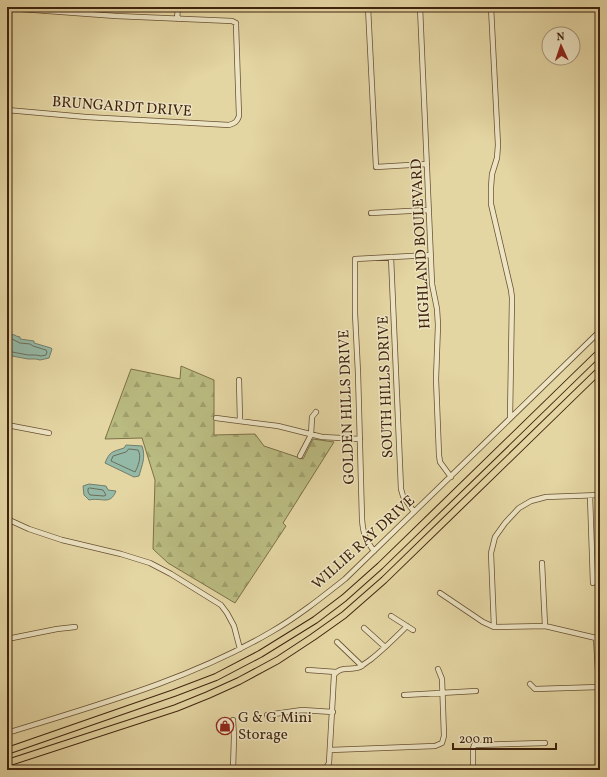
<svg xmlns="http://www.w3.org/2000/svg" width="607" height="777" font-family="Vollkorn,serif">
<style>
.forest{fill:url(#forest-firs);stroke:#7c7048}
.water{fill:#95b9a7;stroke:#737d6a}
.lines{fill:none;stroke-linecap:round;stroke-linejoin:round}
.shore{stroke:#6a6e5a;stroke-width:1}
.minor-casing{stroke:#685033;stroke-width:6}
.highway-casing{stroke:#3f230e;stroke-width:8}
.minor{stroke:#ede4c3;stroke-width:4.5}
.highway{stroke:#e4d6a3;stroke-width:6}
.labels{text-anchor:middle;stroke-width:3;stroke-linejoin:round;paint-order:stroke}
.street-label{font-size:15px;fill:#3f230e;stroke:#ede4c3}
.poi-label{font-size:15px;fill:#3f230e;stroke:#ede4c3;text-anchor:start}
</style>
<defs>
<pattern id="forest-firs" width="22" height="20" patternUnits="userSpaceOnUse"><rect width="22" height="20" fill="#babc81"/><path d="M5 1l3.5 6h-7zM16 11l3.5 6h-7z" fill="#a1a16e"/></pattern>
</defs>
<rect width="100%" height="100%" fill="#e4d6a3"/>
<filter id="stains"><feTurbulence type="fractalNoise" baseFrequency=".005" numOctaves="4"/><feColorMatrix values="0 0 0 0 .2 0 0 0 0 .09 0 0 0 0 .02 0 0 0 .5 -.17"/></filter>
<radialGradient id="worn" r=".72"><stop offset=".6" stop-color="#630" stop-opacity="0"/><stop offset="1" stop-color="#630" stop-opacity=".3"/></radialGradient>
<path class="forest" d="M181 366 214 380V435L255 434 264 446 303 459 313 439 334 442 283 523 286 526 235 603 168 563 153 549 155 480 142 438 105 439 131 369 180 379Z"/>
<path class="water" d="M7 334 15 335 16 336 20 337V339L34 341V343L51 348 52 349 49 358 40 360 36 359H28L7 355Z
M126 445 142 446C146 457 142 465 139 476L134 477 105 463C110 451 112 452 124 448Z
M89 484 106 486 108 490 116 491C110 506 102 497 89 500L84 495 83 486Z"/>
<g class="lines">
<path class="shore" d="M7 338 12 339 20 343 30 344 33 346 46 350 47 352 46 355 41 356 36 355H28L7 351
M129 449 138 450C142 456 138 467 135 472L111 461 113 456 126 452Z
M90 488 103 490 106 495 104 496 90 495 88 492V489Z"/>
<defs>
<path id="minor" d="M368 7 376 167 427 164
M420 7 432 284 437 309 438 325 436 379 439 455 440 462 451 477
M491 7 498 145 497 158 492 174 491 187V204L511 290 512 298 510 418
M7 8 116 16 232 21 236 23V25L239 116C237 122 235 123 229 125L86 117 7 110
M177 19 178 7
M598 49 600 109
M371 213 428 210
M391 257 401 489 403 496 414 512
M239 380 240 421
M216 418 278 426 322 437 360 439
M7 425 49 433
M300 456 311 435 312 417 316 412
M600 495 546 497 531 501 519 508 505 523 495 537 491 553 494 627 545 626 596 638H600
M590 496 593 583
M7 519 29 529 62 540 121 554 150 563 171 574 221 605 227 613 234 626 240 649
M374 551C365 539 363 533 362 519L358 373 355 313V259L430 255
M542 563 545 626
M440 593 483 622 494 627
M391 616 413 630
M364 628 385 647
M7 639 57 629 75 627
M337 642 362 666
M308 670 336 672
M530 684 535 689 599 687 596 638
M404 695 476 691
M267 715 302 710 333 712
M233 720 234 737 233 770
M7 733C97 705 189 680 271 632 297 617 321 598 345 579L600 331
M599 741H600
M330 750 435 746 442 743 444 736 442 679 438 669
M325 770 329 763 334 675C341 665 351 671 360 667 363 665 367 662 370 660 383 650 395 638 407 626
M473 770V749L474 745 545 743"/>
<path id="highway" d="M7 751 174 693 216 677 260 654 315 620 344 598 380 566 600 352
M7 763 176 708 208 695 239 681 278 660 313 637 344 615 384 580 600 370"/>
</defs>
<use href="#minor" class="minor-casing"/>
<use href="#highway" class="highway-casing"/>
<use href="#minor" class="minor"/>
<use href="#highway" class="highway"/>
</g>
<defs>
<symbol id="shop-ring" viewBox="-11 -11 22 22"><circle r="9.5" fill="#ede4c3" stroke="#8f2418" stroke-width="1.5"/><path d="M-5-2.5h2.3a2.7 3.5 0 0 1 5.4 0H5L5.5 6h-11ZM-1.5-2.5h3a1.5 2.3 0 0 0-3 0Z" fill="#8f2418"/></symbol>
</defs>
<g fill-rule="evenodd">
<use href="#shop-ring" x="215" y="716" width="20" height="20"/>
</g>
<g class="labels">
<g class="street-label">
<text transform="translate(122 106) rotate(4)" y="5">BRUNGARDT DRIVE</text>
<text transform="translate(420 244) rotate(-93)" y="5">HIGHLAND BOULEVARD</text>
<text transform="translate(385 387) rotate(-92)" y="5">SOUTH HILLS DRIVE</text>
<text transform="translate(346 407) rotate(-92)" y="5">GOLDEN HILLS DRIVE</text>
<text transform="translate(363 542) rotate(-42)" y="5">WILLIE RAY DRIVE</text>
</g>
<g class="poi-label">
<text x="238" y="722">G &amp; G Mini<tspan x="238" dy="17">Storage</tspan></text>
</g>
</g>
<rect width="607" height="777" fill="none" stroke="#e4d6a3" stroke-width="24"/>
<rect x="8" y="8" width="591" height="761" fill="none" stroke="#3f230e" stroke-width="2"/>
<rect x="12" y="12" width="583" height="753" fill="none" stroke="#3f230e"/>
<g transform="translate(561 46) rotate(357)"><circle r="19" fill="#ede4c3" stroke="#a7977b"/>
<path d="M0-3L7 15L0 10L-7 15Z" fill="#8f2418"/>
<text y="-6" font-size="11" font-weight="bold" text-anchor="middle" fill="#3f230e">N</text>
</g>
<path d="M453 743v6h103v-6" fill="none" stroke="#3f230e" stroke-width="2"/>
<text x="459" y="743" font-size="12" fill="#3f230e" stroke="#ede4c3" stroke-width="3" paint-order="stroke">200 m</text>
<rect width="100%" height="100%" filter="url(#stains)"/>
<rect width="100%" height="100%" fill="url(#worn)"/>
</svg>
